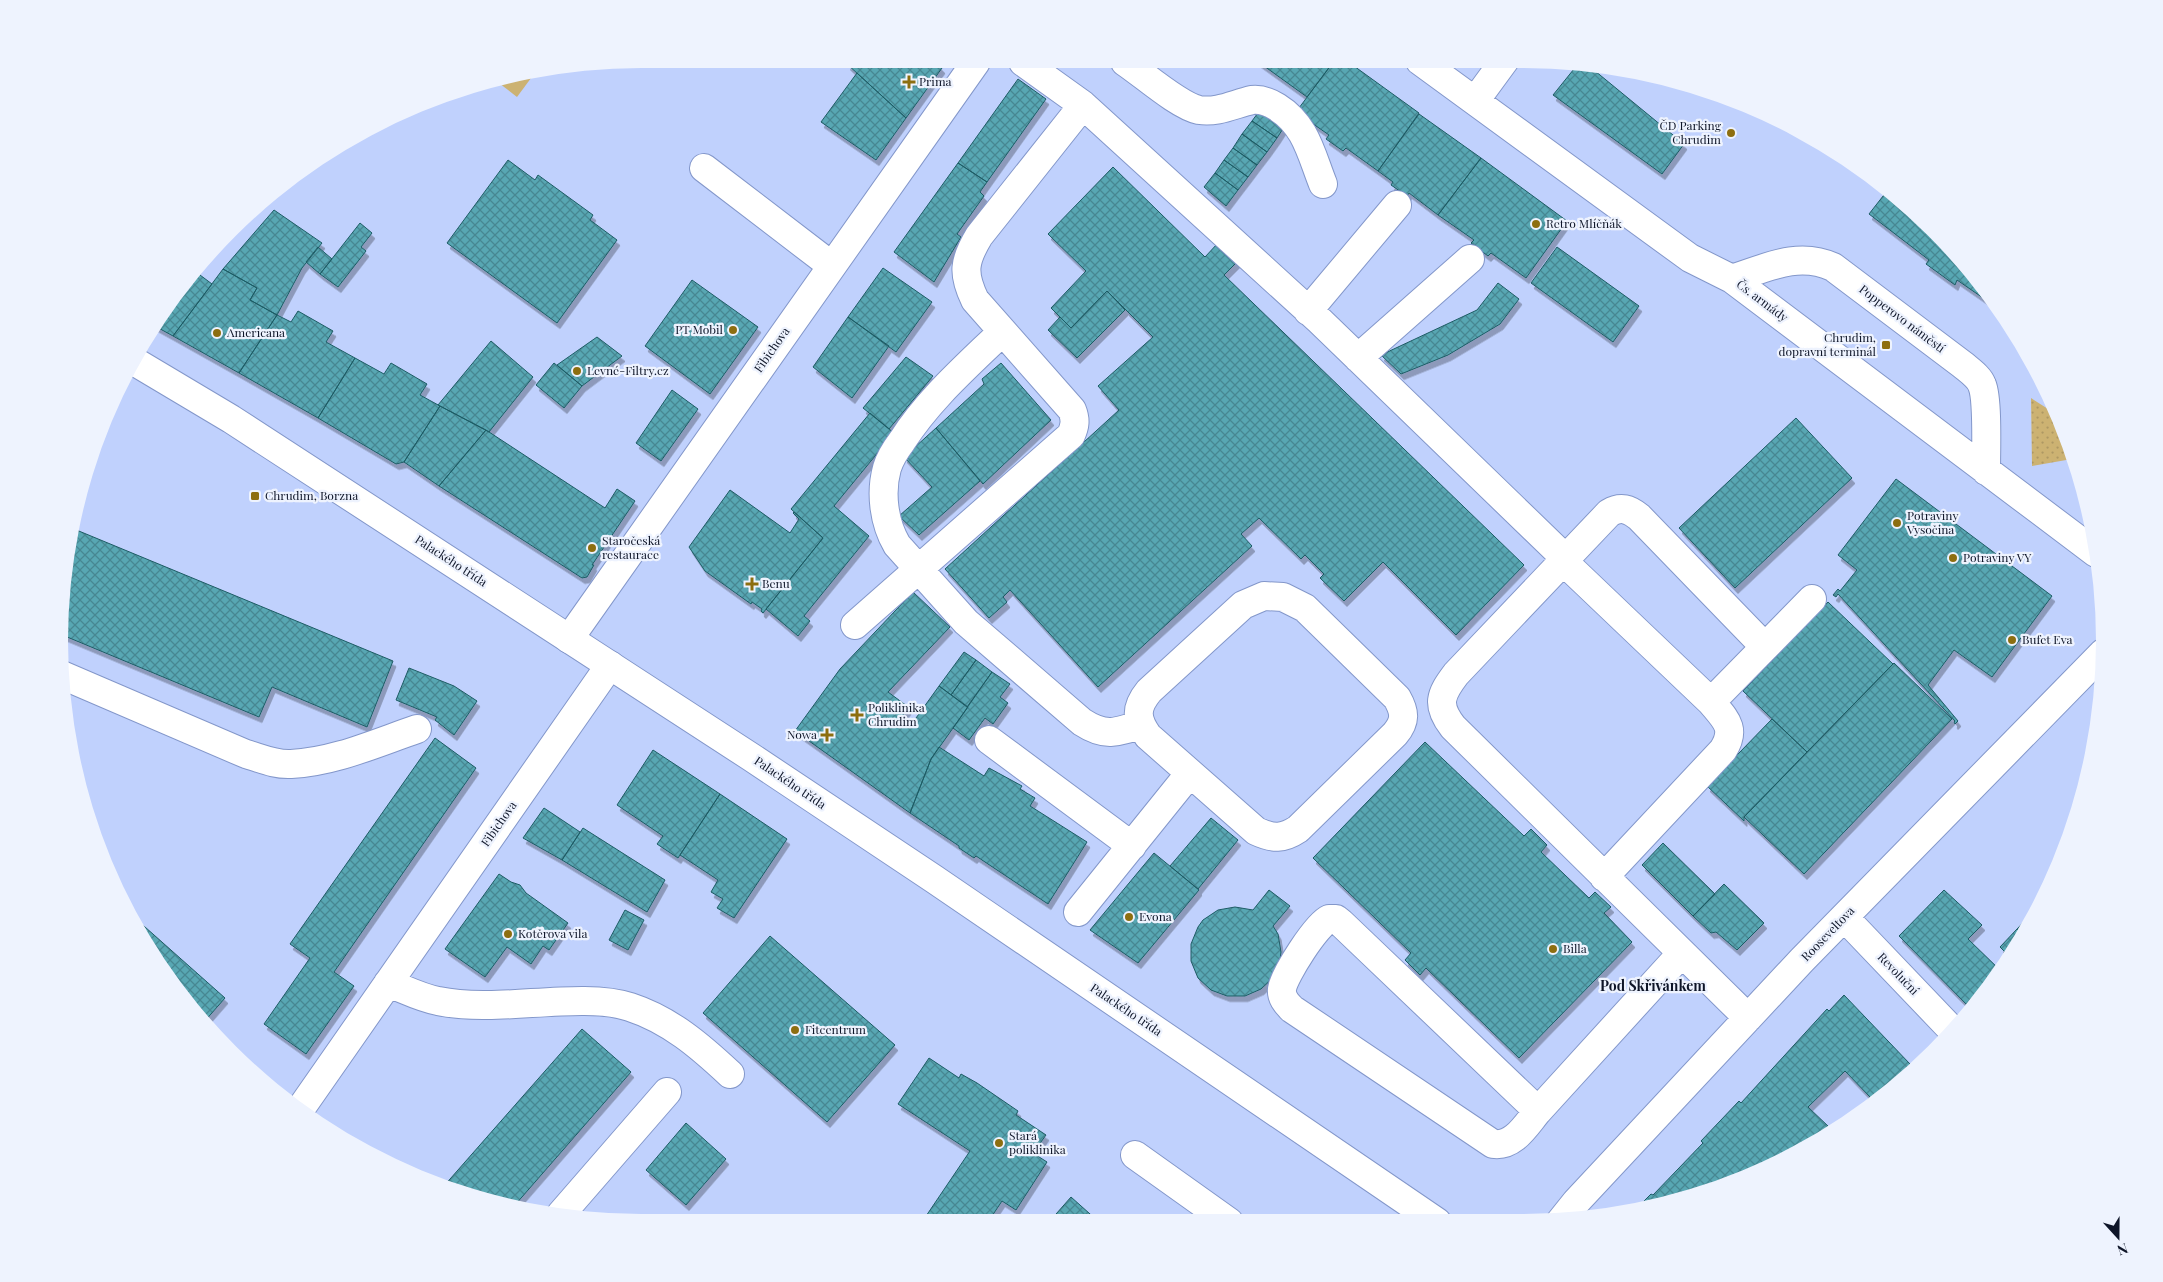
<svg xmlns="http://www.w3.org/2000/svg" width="2163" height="1282" font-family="'Playfair Display',serif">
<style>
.grass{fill:url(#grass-dots)}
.park{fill:#ccb272}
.building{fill:url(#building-cross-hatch);stroke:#1e5c65;filter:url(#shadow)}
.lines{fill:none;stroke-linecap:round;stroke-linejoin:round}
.minor-casing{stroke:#8397ca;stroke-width:30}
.major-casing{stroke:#8397ca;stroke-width:30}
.minor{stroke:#fff;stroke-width:28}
.major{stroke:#fff;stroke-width:28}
.poi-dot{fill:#8d6e10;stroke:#eef3fe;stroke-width:2}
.labels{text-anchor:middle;stroke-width:4.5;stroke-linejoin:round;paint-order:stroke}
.poi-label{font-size:12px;fill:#0e1528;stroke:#eef3fe;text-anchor:start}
.street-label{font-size:12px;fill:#0e1528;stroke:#eef3fe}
.neighbourhood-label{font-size:14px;font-weight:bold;fill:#0e1528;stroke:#eef3fe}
</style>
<defs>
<pattern id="grass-dots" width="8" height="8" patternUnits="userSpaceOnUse" patternTransform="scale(1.25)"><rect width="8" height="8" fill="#ccb272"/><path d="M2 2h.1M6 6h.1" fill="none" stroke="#ae9863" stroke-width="1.8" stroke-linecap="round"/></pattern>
<pattern id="building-cross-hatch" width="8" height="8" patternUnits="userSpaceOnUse" patternTransform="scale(1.25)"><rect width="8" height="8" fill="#58a7b3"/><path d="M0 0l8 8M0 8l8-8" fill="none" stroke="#478792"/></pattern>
<filter id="shadow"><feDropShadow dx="3" dy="5.5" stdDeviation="0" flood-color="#0004"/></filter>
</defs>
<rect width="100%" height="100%" fill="#c0d1fd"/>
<path class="grass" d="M2031 398 2059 416 2072 459 2032 466Z"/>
<path class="park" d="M537 70 517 97 495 80Z"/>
<path class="building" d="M1257 61H1334L1307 97Z
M1334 61H1347L1419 113 1378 171 1346 148 1343 151 1326 139 1329 135 1296 112Z
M936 62 942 68 906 118 847 64Z
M1578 64 1589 66 1684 144 1662 174 1553 95Z
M857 73 906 118 876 160 821 122Z
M1018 79 1046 99 987 182 958 163Z
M1263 106 1286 124 1277 138 1252 121Z
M1419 114 1481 158 1438 215 1409 193 1407 196 1391 185 1393 182 1378 171Z
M1252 121 1277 138 1267 152 1242 134Z
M1242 134 1267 152 1257 165 1233 148Z
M1233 148 1257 165 1248 177 1224 160Z
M1481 158 1567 221 1526 278 1491 253 1488 256 1471 243 1474 240 1438 215Z
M508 160 535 180 538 175 593 215 590 220 617 240 557 323 447 243Z
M1224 160 1248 177 1238 190 1215 173Z
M958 163 987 182 980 192 984 196 957 234 961 237 934 282 894 252Z
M1113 167 1205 257 1218 243 1237 262 1224 275 1524 565 1456 635 1383 562 1344 601 1320 578 1324 574 1305 555 1301 559 1259 518 1241 534 1252 546 1098 687 1010 590 1003 597 1007 602 989 618 945 569 1119 410 1098 386 1153 337 1107 291 1071 328 1051 308 1086 271 1048 234Z
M1215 173 1238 190 1226 206 1204 187Z
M1887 191 1934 229 1999 309 1957 280 1955 285 1926 264 1929 260 1869 214Z
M274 210 322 243 302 268 277 315 250 300 257 288 223 269Z
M360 223 372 233 361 247 366 251 338 287 320 274Z
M318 247 332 259 320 274 306 262Z
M1557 247 1639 306 1613 342 1531 283Z
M198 267 196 272 212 284 173 336 153 325Z
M883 268 932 302 896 352 848 317Z
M223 269 257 288 250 300 277 315 239 373 173 336Z
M692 280 758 327 710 394 645 346Z
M1498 283 1519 299 1500 324 1448 355 1401 374 1381 355 1477 310Z
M1107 291 1125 310 1077 358 1048 330 1060 317 1071 328Z
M298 311 333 331 326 342 355 358 318 418 239 373 277 315 291 322Z
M848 317 889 346 852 398 813 367Z
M597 337 622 356 582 386 557 365Z
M491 341 533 377 489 432 438 405Z
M906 357 933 376 889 429 863 408Z
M355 358 384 374 391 363 427 384 420 395 440 406 404 462 396 464 318 418Z
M554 363 582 386 564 408 536 385Z
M1001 363 1051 420 983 484 936 428 984 384 982 379Z
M672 390 698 409 661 461 636 443Z
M440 406 486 430 439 486 404 462Z
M870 413 894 433 834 506 869 536 804 616 810 621 798 636 766 609 823 538 791 509Z
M1796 418 1852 478 1735 588 1679 528Z
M936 428 980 481 919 535 899 516 932 487 904 457Z
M486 430 605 508 617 489 635 501 592 565H594L587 577 582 578 439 486Z
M1896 479 2052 596 1992 677 1954 650 1928 685 1958 721 1955 724 1954 722 1955 721 1838 594 1836 597 1833 595 1838 589 1840 591 1857 570 1838 555Z
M730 490 790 533 799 519 793 513 794 512 823 538 763 613 761 611 762 609 752 602 751 604 705 571 689 547Z
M74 529 393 661 367 727 272 687 259 717 60 634Z
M913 592 950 627 888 692 907 706 908 709 901 718 911 725 939 686 968 707 931 759 910 813 795 731 840 669Z
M1828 602 1893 664 1807 752 1743 691Z
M964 652 976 660 951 695 939 686Z
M976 660 992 672 967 707 951 695Z
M1894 663 1952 719 1804 874 1744 817Z
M409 668 454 686 477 701 454 735 435 720 437 717 396 700Z
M992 672 1010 684 1000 697 1008 703 993 724 985 718 969 740 953 728Z
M1772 719 1807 752 1744 817V821L1707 786Z
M435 738 476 768 334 972 354 986 306 1054 264 1024 310 958 290 944Z
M1425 742 1524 836 1531 829 1547 845 1541 852 1589 898 1595 892 1611 907 1604 913 1632 942 1519 1058 1426 968 1420 975 1405 960 1411 953 1313 858Z
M939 747 984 776 989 768 1022 786 1020 789 1035 798 1030 806 1087 842 1048 904 976 856 974 858 959 848V846L910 813 931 759Z
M653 750 720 794 678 858 657 844 663 836 617 805Z
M720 794 787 839 734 918 717 908 723 899 711 892 718 880 680 855Z
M544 808 580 832 562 860 523 838Z
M1211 818 1238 840 1198 889 1170 866Z
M583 828 665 880 647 912 562 860Z
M1663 843 1715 894 1693 916 1642 865Z
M1154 853 1199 890 1138 963 1090 930Z
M499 874 511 882 520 885 526 893 568 923 549 950 543 946 531 964 507 947 485 977 445 949Z
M1724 884 1764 923 1737 950 1716 932 1711 933 1693 916Z
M1269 890 1290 906 1273 926 1278 934 1281 952 1280 960 1274 977 1261 989 1245 996H1227L1211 990 1198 978 1191 961V944L1198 927 1203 920 1218 910 1235 907 1253 910Z
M1944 890 1982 925 1968 939 2001 971 1970 1008 1899 936Z
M625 910 644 920 628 950 609 940Z
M2035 910 2023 934 2017 929Z
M127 911 225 998 204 1022 179 996 137 932Z
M2017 929 2023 934 2010 957 2000 947Z
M770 936 895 1045 827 1122 703 1013Z
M1844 995 1910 1064 1879 1095 1864 1107 1862 1105 1870 1097 1845 1071 1808 1107 1829 1127 1811 1146 1709 1192 1639 1206 1651 1194 1653 1195 1703 1143 1701 1141 1739 1101 1741 1103 1827 1009 1829 1011Z
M582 1029 631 1072 515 1205 454 1192 443 1187Z
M929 1058 959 1078 961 1074 977 1083 1018 1111 1016 1115 1046 1135 1033 1153 1047 1162 1016 1210 1002 1201 992 1216 1001 1221 1009 1219 1013 1222H922L970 1151 898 1104Z
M1910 1064 1914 1068 1879 1095Z
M686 1123 726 1159 686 1205 646 1170Z
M1071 1197 1099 1222H1049Z"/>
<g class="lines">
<defs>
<path id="minor" d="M1420 61 1690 258 1732 279 2096 553
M1125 62C1143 74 1179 106 1199 110 1218 113 1234 104 1252 100 1261 99 1269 102 1277 107 1306 125 1311 154 1323 184
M1475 101 1505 60
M1083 105 1320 321 1566 559
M704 168 832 266
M1732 279C1766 268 1798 251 1833 267L1963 365C1970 371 1979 377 1982 385 1988 399 1986 453 1986 471
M1308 311 1397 205
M1002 332C966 367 929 399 902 441 896 449 890 458 887 468 880 493 884 523 897 545L966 622 1082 722C1105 737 1116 733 1141 724
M1358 358 1470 259
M1563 561 1711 702
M1264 596 1283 597 1305 608 1397 698C1405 712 1406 721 1395 734L1298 829C1283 839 1273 839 1256 831L1148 736C1136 719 1135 708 1149 691L1243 605Z
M855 625 1071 435C1075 426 1076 420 1072 410L975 300C962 273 964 261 979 236L1083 105 1023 62
M569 639 976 62
M62 675 246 754C260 758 275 765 291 764 334 762 376 743 417 729
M989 740 1132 846
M1604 877 1723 750C1737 728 1725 719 1711 702L1765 647
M1078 912 1190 773
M1844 917 1952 1030
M388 983C404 989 421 998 438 1001 452 1004 468 1005 483 1005 526 1006 592 994 630 1007 670 1020 700 1046 730 1074
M1748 1018 1453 727C1436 705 1440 695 1456 674L1609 513C1621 506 1629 509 1639 517L1765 647 1812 599
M299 1111 610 665
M1538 1111C1526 1125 1514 1147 1493 1144L1292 1009C1286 1003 1281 997 1282 989 1284 975 1317 924 1329 919H1336L1341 923 1538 1111 1681 954
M1135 1155 1229 1222
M561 1214 667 1092
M1560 1222 1576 1202 1802 960 2103 653"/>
<path id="major" d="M132 360 231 419 751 757 934 879 1437 1222"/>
</defs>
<use href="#minor" class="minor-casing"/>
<use href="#major" class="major-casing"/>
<use href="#minor" class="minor"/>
<use href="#major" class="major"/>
</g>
<g class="poi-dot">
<path d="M906.5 74.5h5v5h5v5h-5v5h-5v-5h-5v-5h5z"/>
<circle cx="1731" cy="133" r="5"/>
<circle cx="1536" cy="224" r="5"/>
<circle cx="733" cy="330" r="5"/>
<circle cx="217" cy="333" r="5"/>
<rect x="1881" y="340" width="10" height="10" rx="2.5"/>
<circle cx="577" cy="371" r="5"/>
<rect x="250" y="491" width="10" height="10" rx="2.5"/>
<circle cx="1897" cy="523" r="5"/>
<circle cx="592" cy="548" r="5"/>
<circle cx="1953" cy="558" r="5"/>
<path d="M749.5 576.5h5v5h5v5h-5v5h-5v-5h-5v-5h5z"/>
<circle cx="2012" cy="640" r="5"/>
<path d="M854.5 707.5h5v5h5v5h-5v5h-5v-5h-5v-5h5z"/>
<path d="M824.5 727.5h5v5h5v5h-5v5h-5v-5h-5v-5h5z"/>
<circle cx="1129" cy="917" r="5"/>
<circle cx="508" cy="934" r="5"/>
<circle cx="1553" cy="949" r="5"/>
<circle cx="795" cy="1030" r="5"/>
<circle cx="999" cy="1143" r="5"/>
</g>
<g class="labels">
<g class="poi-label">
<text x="919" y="86">Prima</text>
<text x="1721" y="130" text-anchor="end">ČD Parking<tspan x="1721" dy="14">Chrudim</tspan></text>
<text x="1546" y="228">Retro Mlíčňák</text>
<text x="723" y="334" text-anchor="end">PT Mobil</text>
<text x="227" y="337">Americana</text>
<text x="1876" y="342" text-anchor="end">Chrudim,<tspan x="1876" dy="14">dopravní terminál</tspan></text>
<text x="587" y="375">Levné-Filtry.cz</text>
<text x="265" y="500">Chrudim, Borzna</text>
<text x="1907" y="520">Potraviny<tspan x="1907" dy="14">Vysočina</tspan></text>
<text x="602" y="545">Staročeská<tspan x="602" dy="14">restaurace</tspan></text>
<text x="1963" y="562">Potraviny VY</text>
<text x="762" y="588">Benu</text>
<text x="2022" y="644">Bufet Eva</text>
<text x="868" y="712">Poliklinika<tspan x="868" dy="14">Chrudim</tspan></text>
<text x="817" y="739" text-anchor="end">Nowa</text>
<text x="1139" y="921">Evona</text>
<text x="518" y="938">Kotěrova vila</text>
<text x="1563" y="953">Billa</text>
<text x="805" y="1034">Fitcentrum</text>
<text x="1009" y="1140">Stará<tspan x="1009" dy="14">poliklinika</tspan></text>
</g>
<g class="street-label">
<text transform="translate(1762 301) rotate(37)" y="4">Čs. armády</text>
<text transform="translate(1902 319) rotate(37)" y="4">Popperovo náměstí</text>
<text transform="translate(772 350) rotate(-55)" y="4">Fibichova</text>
<text transform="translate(451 561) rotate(33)" y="4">Palackého třída</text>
<text transform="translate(790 783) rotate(34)" y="4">Palackého třída</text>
<text transform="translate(499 824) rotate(-55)" y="4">Fibichova</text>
<text transform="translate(1828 934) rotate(-46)" y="4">Rooseveltova</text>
<text transform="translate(1898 974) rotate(46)" y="4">Revoluční</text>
<text transform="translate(1126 1010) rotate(34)" y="4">Palackého třída</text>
</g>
<g class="neighbourhood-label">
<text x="1653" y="991">Pod Skřivánkem</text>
</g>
</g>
<path d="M0 0H2163V1282H0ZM641 68H1523A573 573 0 0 1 2096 641V641A573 573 0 0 1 1523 1214H641A573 573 0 0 1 68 641V641A573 573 0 0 1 641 68Z" fill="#eef3fe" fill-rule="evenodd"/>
<g transform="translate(2118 1237) rotate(159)" stroke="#eef3fe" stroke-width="4" paint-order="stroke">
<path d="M0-4L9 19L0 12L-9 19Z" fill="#0e1528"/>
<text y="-8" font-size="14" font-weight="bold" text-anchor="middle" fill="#0e1528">N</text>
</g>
</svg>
